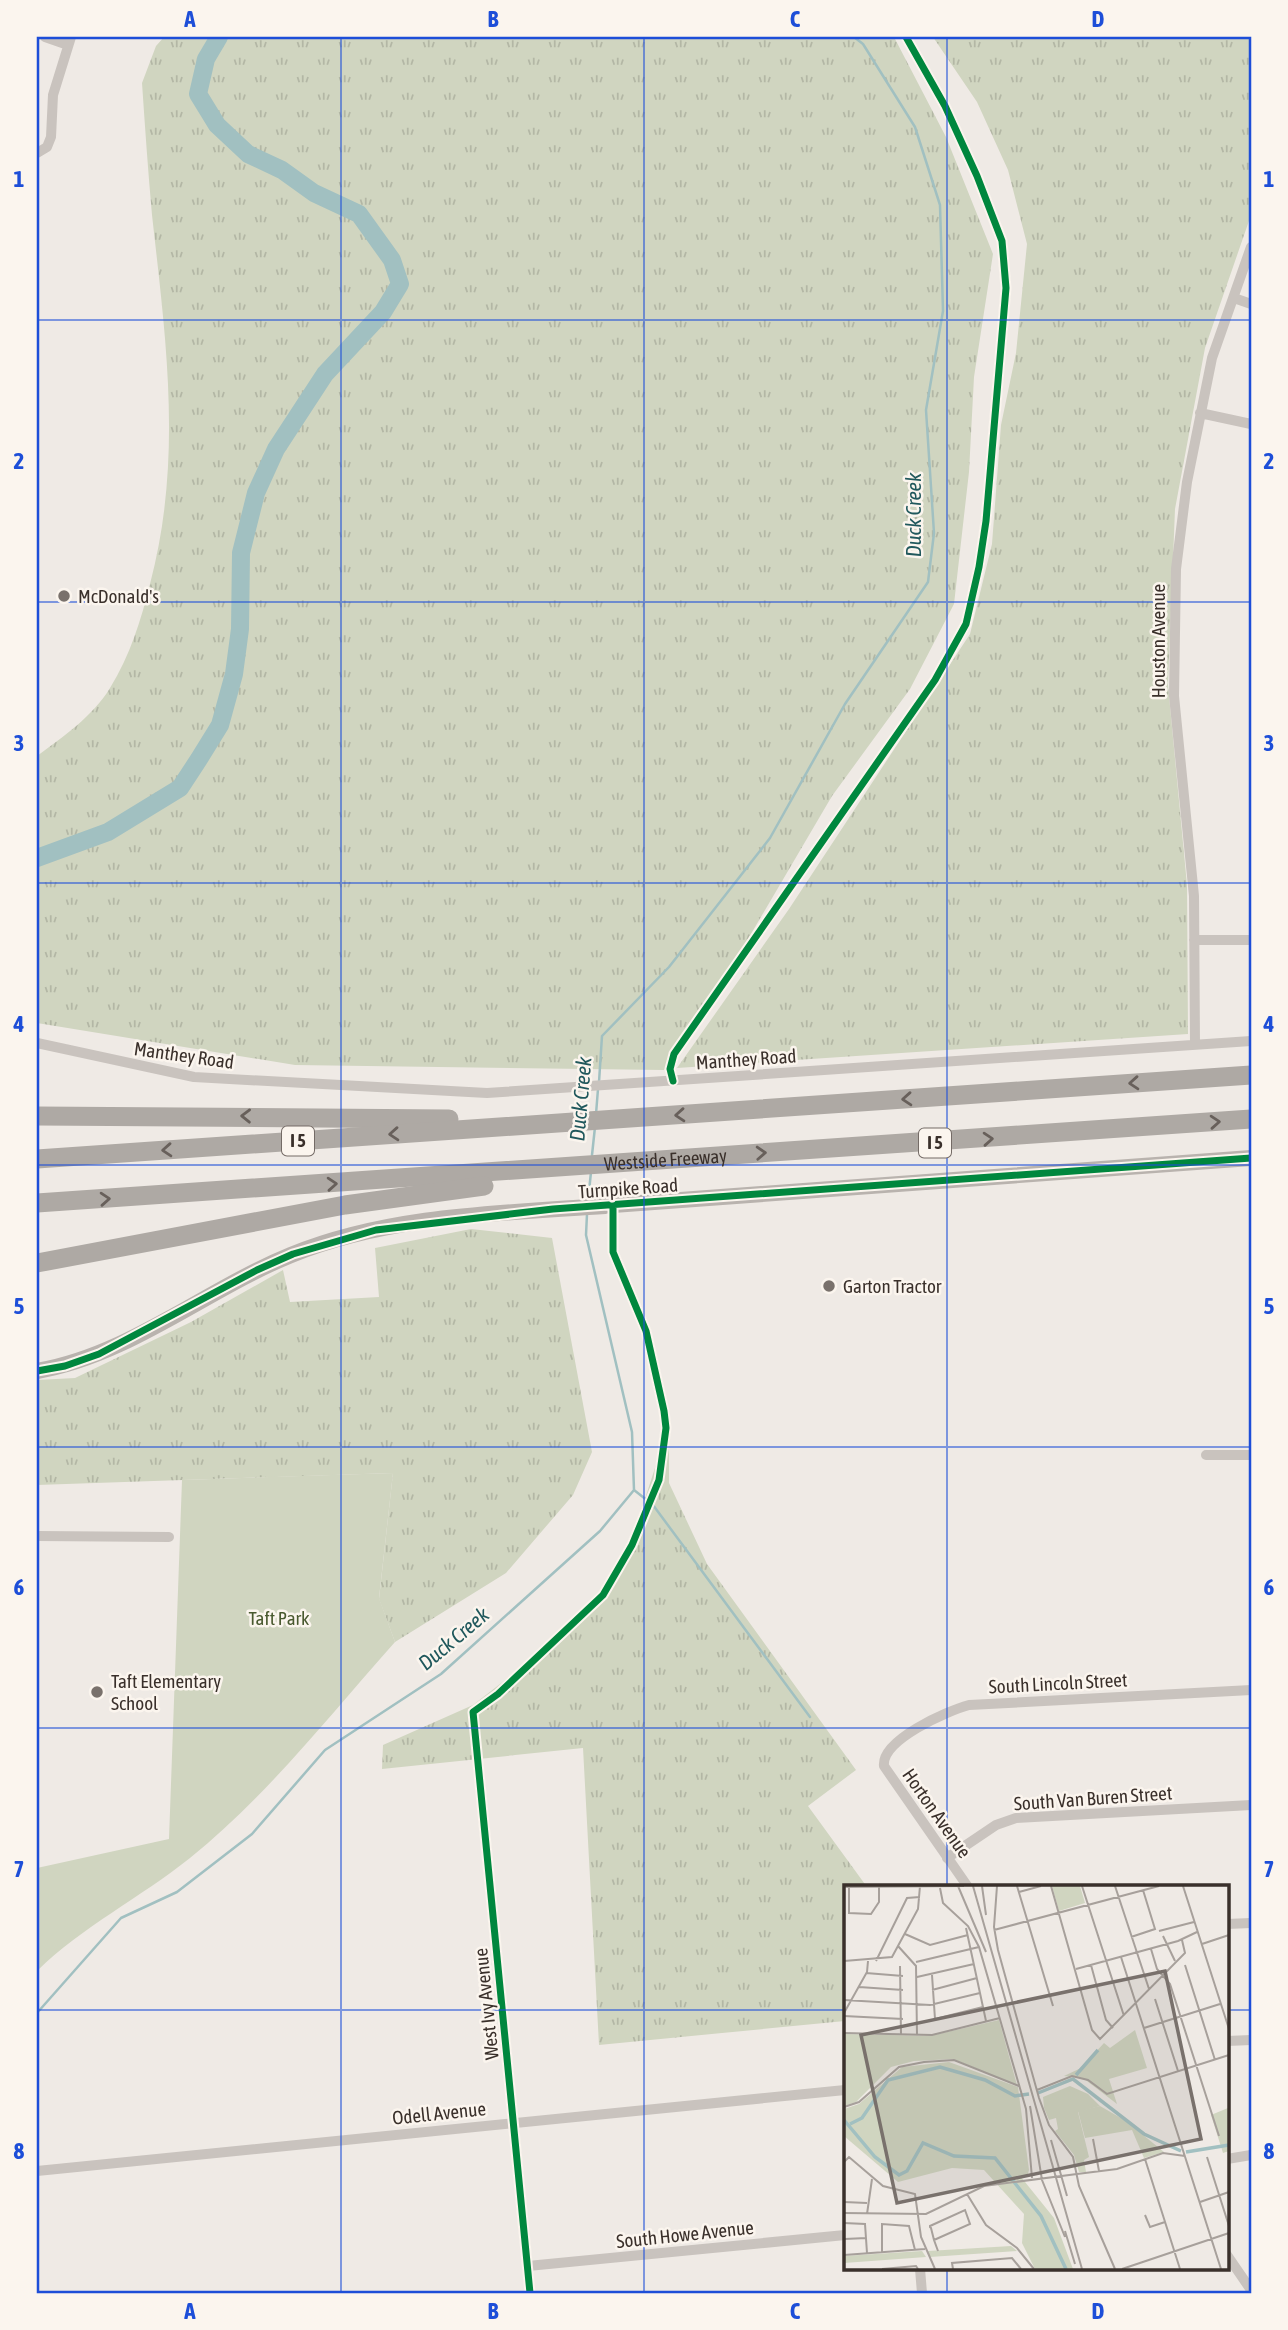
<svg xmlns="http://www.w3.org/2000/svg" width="1288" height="2330" font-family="'Asap Condensed',sans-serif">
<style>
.grass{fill:url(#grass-tufts)}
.park{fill:#d0d5c0}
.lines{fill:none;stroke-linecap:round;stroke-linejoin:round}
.stream{stroke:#a1c0c1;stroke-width:2.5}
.river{stroke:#a1c0c1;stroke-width:18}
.street{stroke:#c9c3be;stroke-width:10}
.secondary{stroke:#b9b3ae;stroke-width:16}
.highway{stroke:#aea9a4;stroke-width:19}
.cycleway-casing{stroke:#fbf5ee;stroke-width:11}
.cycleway{stroke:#00873e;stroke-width:7}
.oneway{stroke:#68605b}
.grid{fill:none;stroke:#1d4ed8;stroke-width:2;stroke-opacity:0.55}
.poi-dot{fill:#79716c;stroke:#fbf5ee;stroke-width:2.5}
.labels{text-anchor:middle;stroke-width:5;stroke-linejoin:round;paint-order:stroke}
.shield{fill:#fbf5ee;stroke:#746b66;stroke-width:2}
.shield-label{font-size:18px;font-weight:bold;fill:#3a302b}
.poi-label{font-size:19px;fill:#3a302b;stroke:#fbf5ee;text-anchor:start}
.street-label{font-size:19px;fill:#3a302b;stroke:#fbf5ee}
.park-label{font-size:19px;fill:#49592f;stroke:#fbf5ee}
.water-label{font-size:21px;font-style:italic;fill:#20585c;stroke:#fbf5ee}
.inset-river{fill:none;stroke:#a1c0c1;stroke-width:3.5}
.inset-road{fill:none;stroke:#a7a09b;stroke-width:2}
.view{fill:#79716c;fill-opacity:0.15;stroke:#79716c;stroke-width:3.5}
.inset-edge{fill:none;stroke:#3a302b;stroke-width:3.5}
.neatline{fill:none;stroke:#1d4ed8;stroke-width:2.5}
.grid-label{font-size:23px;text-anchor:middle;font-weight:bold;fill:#1d4ed8}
</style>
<defs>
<pattern id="grass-tufts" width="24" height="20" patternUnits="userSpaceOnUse" patternTransform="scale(1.75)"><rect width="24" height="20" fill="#d0d5c0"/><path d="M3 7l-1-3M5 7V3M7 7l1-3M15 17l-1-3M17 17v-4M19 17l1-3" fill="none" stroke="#b3b7a5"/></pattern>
</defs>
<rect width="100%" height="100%" fill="#efeae5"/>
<path class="grass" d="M164 37H894L946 137 993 254 974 377 969 472 954 604 910 689 832 796 721 985 664 1070 295 1065 37 1023V756C63 737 93 716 110 688 130 656 141 620 150 584 183 459 166 341 152 215 148 171 145 127 142 83L156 46Z
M933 37H1251V215L1205 348 1175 509 1168 685 1187 885 1188 1034 677 1068 789 909 970 634 992 544 1001 425 1016 353 1027 244 1008 170 977 102Z
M471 1229 552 1238 592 1452 573 1495 506 1573 395 1642 379 1599 393 1473 37 1485V1380L75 1378 191 1322 283 1270 290 1302 379 1297 375 1248Z
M669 1425V1483L707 1564 856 1770 808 1806 867 1887H845V2021L599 2045 583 1748 382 1769 383 1745 473 1705 573 1627 625 1560Z"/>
<path class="park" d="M393 1473 379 1598 395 1642C329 1716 267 1796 190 1858 140 1898 83 1926 37 1971V1868L169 1839 182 1480Z"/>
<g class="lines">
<path class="stream" d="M599 1082 602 1036 669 967 770 838 845 704 928 582 934 533 926 410 943 311 940 205 915 127 863 44 854 37
M596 1114 598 1089
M592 1155 595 1127
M588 1201 591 1172
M634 1490 648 1501
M653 1505 810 1717
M37 2013 121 1918 177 1892 252 1834 325 1750 441 1674 600 1531 634 1490 632 1432 586 1235 587 1214"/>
<path class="river" d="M37 858 108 832 180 788 199 759 220 725 234 674 240 629 241 553 256 493 276 449 325 374 383 312 400 284 392 260 359 214 314 193 282 170 248 154 217 125 198 94 206 59 219 37"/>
<path class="street" d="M45 37 68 45
M37 153 47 147 51 137 53 95 71 37
M1234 298 1251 304
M1200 413 1251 424
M1194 940H1251
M37 1043 194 1077 487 1093 1251 1041
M1195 1045 1194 896 1174 696 1176 569 1187 482 1212 358 1251 247
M673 1081 670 1069 674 1054 935 680 966 624 979 567 986 521 1006 288 1002 241 977 176 945 106 906 37
M1206 1455H1251
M37 1536 169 1537
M947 1858 996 1825 1016 1818 1251 1805
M968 1887 884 1766C881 1740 947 1711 969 1705L1251 1690
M1227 1924 1251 1923
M1227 2041 1251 2040
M1227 2159 1251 2155
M37 2171 845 2090
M1227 2255 1251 2290
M528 2266 845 2235
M920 2269 922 2293
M530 2293 473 1712 498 1694 603 1595 632 1545 659 1480 666 1428 664 1411 646 1331 613 1252V1205H609"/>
<path class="secondary" d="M613 1205 1251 1158
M37 1371C130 1355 205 1290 291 1255 388 1215 502 1213 605 1206"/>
<g class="highway">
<path d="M37 1116 449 1119"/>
<path d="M37 1159 1251 1075"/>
<path id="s1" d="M37 1203 1251 1119"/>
<path d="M37 1263 345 1205 484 1186"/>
</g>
<defs>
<path id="cycleway" d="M673 1081 670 1069 674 1054 935 680 966 624 979 567 986 521 1006 288 1002 241 977 176 945 106 906 37
M37 1371 65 1366 99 1354 257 1270 293 1254 376 1230 553 1209 1251 1158
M530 2293 473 1712 498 1694 603 1595 632 1545 659 1480 666 1428 664 1411 646 1331 613 1252V1205"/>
</defs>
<use href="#cycleway" class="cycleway-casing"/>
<use href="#cycleway" class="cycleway"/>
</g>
<defs><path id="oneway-chevron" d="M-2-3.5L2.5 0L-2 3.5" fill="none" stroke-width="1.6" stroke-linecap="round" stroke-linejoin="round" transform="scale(1.75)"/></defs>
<g class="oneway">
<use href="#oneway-chevron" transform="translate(1134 1083) rotate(176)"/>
<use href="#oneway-chevron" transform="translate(907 1099) rotate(176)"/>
<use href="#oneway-chevron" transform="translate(680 1115) rotate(176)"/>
<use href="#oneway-chevron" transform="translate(246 1116) rotate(-179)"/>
<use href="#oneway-chevron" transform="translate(1215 1122) rotate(-4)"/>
<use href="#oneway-chevron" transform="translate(394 1134) rotate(176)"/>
<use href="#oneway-chevron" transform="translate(988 1139) rotate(-4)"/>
<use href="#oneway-chevron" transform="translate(167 1150) rotate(176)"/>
<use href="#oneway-chevron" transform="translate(761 1153) rotate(-3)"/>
<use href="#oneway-chevron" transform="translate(332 1184) rotate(-4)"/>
<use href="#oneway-chevron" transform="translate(105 1199) rotate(-4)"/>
</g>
<path class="grid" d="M341 37V2293M644 37V2293M947 37V1887M37 320H1251M37 602H1251M37 883H1251M37 1165H1251M37 1447H1251M37 1728H1251M37 2010H845M1227 2010H1251M947 2269V2293"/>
<g class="poi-dot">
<circle cx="64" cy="596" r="7"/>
<circle cx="829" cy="1286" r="7"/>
<circle cx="97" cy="1692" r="7"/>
</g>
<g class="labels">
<g class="shield">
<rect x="282" y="1126.5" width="32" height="29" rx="5"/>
<rect x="919" y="1128.5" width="32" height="29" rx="5"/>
</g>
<g class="shield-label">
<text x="298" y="1147">I 5</text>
<text x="935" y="1149">I 5</text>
</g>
<g class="poi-label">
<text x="78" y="603">McDonald's</text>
<text x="843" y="1293">Garton Tractor</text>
<text x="111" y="1688">Taft Elementary<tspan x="111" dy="22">School</tspan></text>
</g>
<g class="street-label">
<text transform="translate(1158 641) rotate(-90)" y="7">Houston Avenue</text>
<text transform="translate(184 1055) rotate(8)" y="7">Manthey Road</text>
<text transform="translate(746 1059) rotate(-4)" y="7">Manthey Road</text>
<text dy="7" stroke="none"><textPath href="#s1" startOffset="630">Westside Freeway</textPath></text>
<text transform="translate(628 1188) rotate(-4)" y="7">Turnpike Road</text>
<text transform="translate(1058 1683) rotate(-3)" y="7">South Lincoln Street</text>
<text transform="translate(1093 1798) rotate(-4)" y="7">South Van Buren Street</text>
<text transform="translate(937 1813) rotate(55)" y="7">Horton Avenue</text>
<text transform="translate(486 2004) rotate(-96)" y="7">West Ivy Avenue</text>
<text transform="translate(439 2113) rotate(-6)" y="7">Odell Avenue</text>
<text transform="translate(685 2234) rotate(-6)" y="7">South Howe Avenue</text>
</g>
<g class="park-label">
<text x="279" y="1625">Taft Park</text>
</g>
<g class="water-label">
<text transform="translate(914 515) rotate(-90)" y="7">Duck Creek</text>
<text transform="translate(581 1099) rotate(-85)" y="7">Duck Creek</text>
<text transform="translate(454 1639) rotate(-40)" y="7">Duck Creek</text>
</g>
</g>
<g transform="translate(844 1885)">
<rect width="385" height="385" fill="#efeae5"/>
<path d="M155 135 173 200 109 174 70 176 47 182 12 217 0 221V149L86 151ZM291 145 303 183 265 194 273 219 239 193 220 191 237 183 260 158 266 163ZM105 177 174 202 185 285 183 292H177L210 333 229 384H191L178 358 180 329 140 285 108 283 54 297 0 251V224L15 219 58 182ZM226 201 244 209 256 221 234 227 245 272 240 275 242 287H235L230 270 211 246 214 244 212 233 205 235 200 223 199 212ZM384 223 385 266 379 268 367 230Z" fill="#d0d5c0"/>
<path d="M208 1H236L241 18 215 26ZM256 221 282 236 320 267 300 273 288 245 241 253 234 226ZM167 361 173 366 86 372 84 366ZM78 366 82 372 0 378V371Z" fill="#d0d5c0"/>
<path class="inset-river" d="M232 190 254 165M194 208 229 194 300 249 337 266M0 235 31 272 55 290 63 286 79 258 110 271 151 273 197 331 222 384M6 239 18 233 44 195 96 182 141 195 171 211 185 209M342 267 385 260"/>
<path class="inset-road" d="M114 1 142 67M129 1 238 384M138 1 142 30M153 1 150 42 154 65 195 213 205 240 229 272 235 301 271 384M173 1 209 121M207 1 248 145 256 154 341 68 338 55M238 1 280 131M271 1 305 104M339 1 385 144M0 2 120 1M5 2V28L27 29 35 17V1M96 3 99 18 124 41 135 62 182 224 188 293M175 7 197 1M122 43 142 136M150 45 315 1M315 46 350 37M61 49 86 60 124 50M319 51 331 76M287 52 311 44 299 5M358 59 385 50M54 61 72 81 73 150M307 64 313 84 326 99 375 251M277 72 377 384M0 76 48 72 74 24 76 1M32 76 63 13 76 12M72 77 135 62M247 80 262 135 269 143M341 80 371 175M56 81 57 149M232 84 334 56 353 47M22 88 59 91M88 90 91 134 139 122M73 92 130 79M15 102 59 105M88 105 133 93M311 114 334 186M0 115 86 120 136 108M0 128 23 87 24 76M0 131 59 134M300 143 376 119M0 148 88 150 156 133M193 205 228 191 244 195 263 209 385 170M186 221 198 295 221 352M0 222 15 217 55 182 80 177 110 175 175 201M249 254 255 286M207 255 223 311M363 272 385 341M301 274 336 384M0 277 5 272 39 301 71 309 77 352 91 384M233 289 273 284 319 268 341 271M123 309 142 340 173 363 190 384M0 317 23 318M356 317 385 307M0 328 82 329 140 301 233 289M23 329 28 294M301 330 306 342 321 337M0 338 21 339 23 368M221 346 231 379M1 354 22 353M90 355 126 339 121 325 86 341V342L87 343 90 355 94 366M38 367V339L65 341 71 365M0 370 81 364M38 384 72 381 74 384M109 384 108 378 168 373 177 384M278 384 385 348"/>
<path class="view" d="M321 86 357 254 53 318 17 150Z"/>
<rect width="385" height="385" class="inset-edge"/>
</g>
<rect width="1288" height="2330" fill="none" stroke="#fbf5ee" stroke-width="77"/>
<rect x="38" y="38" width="1212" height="2254" class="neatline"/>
<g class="grid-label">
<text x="190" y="27">A</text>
<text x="493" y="27">B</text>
<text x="795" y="27">C</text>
<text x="1098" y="27">D</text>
<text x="19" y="187">1</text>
<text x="1269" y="187">1</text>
<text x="19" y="469">2</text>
<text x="1269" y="469">2</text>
<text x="19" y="751">3</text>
<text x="1269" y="751">3</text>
<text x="19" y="1032">4</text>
<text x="1269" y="1032">4</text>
<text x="19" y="1314">5</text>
<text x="1269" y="1314">5</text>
<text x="19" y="1595">6</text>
<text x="1269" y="1595">6</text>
<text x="19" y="1877">7</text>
<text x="1269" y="1877">7</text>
<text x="19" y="2159">8</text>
<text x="1269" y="2159">8</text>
<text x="190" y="2319">A</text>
<text x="493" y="2319">B</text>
<text x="795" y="2319">C</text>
<text x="1098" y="2319">D</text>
</g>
</svg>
